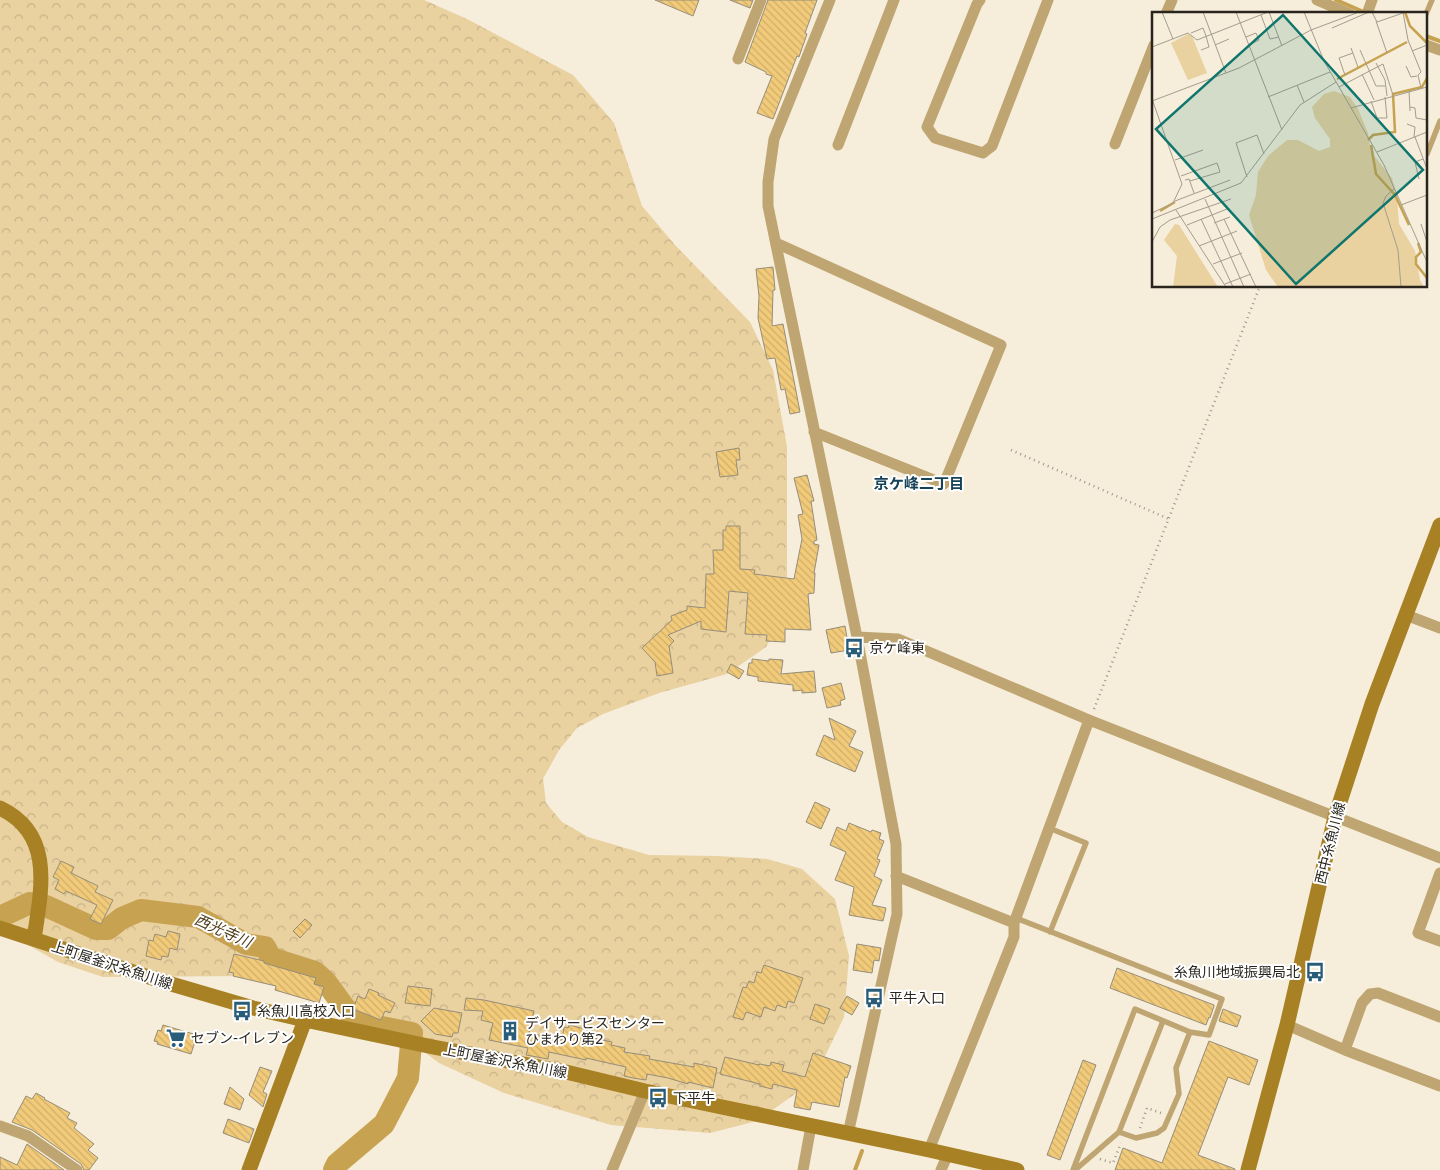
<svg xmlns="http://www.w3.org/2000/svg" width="1440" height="1170" font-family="'DejaVu Sans','Noto Sans JP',sans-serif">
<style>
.forest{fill:url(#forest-crowns)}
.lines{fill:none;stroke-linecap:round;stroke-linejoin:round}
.stream{stroke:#c7a251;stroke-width:4}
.river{stroke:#c7a251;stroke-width:22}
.building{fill:url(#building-back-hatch);stroke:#958d7b}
.path{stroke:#9c9587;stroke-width:2.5;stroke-dasharray:1 4;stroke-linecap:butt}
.lane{stroke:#bfa571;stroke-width:5.5}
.street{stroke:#bfa571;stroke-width:11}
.secondary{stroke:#a78124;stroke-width:15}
.labels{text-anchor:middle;stroke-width:4;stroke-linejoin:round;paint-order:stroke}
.poi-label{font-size:14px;fill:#29251e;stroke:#fff;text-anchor:start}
.street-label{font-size:14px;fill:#29251e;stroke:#fff}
.neighbourhood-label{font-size:15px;font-weight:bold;fill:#164157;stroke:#fff}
.water-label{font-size:15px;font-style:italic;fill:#4d3d1a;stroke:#fff}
.inset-river{fill:none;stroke:#c7a251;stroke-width:2.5}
.inset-road{fill:none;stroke:#a49d8f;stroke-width:1}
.view{fill:#0f766e;fill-opacity:0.15;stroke:#0f766e;stroke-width:2.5}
.inset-edge{fill:none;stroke:#29251e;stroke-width:2.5}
</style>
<defs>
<pattern id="forest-crowns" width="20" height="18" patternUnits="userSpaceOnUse" patternTransform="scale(1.25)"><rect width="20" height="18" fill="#e9d1a0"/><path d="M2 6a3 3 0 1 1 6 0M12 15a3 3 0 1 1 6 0" fill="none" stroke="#c8b389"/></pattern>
<pattern id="building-back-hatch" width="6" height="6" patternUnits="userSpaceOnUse" patternTransform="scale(1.25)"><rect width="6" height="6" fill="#f2cb7a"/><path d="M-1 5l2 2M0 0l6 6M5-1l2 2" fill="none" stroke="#d0ae69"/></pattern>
</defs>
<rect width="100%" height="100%" fill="#f6edda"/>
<path class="forest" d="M0 0H424L467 19 573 75 614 123 642 206 675 245 750 322 773 370 787 447V576L784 615 766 647 727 674 659 693 603 714 577 728 559 750 543 779 546 803 562 822 588 837 649 855 718 856 767 859 802 869 835 899 849 956 844 1017 813 1081 757 1121 710 1133 611 1125 504 1093 439 1063 386 1023 333 992 250 976 103 977 58 962 0 929Z"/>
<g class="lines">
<path class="stream" d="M1336 0 1366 13
M1426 36 1440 41
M855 1170 862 1151"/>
<path class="river" d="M0 917 30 903 46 906 96 929H108L122 918 141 910 198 917 246 944 265 947 271 958 315 972 326 982 345 1008 361 1023 412 1033 408 1078 384 1124 337 1164 334 1170"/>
</g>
<path class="building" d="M655 0H699L693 16Z
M730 0H753L750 8Z
M768 0H817L805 33 807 34 800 54 799 57 797 56 773 119 757 113 772 76 766 74V72L745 62Z
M773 267 775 290H773L772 326 783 324 800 412 790 414 785 389 781 390 775 358 767 359 758 318 759 296 756 269Z
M739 448 740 460H736L738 475 720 477 716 452Z
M807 475 814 501H811L817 540 814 541V544L819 545 814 573H815L814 593 808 594 811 630 785 629V642L766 641 767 635 745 634 748 593 729 591 726 632 701 629V621L668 635 674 641 669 646 673 673 657 676 655 662 642 648 672 620 671 616 687 610V606L705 608 706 574H714L713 550H723V530H726V526H740V569L755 570 754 574 794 579 802 539 798 515 803 514 794 478Z
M845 626 849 650 831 653 826 630Z
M752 659 769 661V659L783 660 781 674 814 671 816 692 802 693V690L793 691V685L758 681V677L747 675 749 663H752Z
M731 664 744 671 739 679 727 672Z
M841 683 845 699 840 701 841 705 827 708 822 688Z
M829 718 856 731 849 746 863 752 855 772 816 755 824 735 835 740Z
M815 802 830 809 821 829 806 822Z
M849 823 871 832 872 830 881 833 879 839 884 841 877 859 880 860 874 876 882 880 872 905 886 908 883 921 849 915 854 887 835 880 846 852 830 845 837 827 846 831Z
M61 861 74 867 71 873 98 886 95 892 113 900 101 924 90 919 97 905 66 891 64 894 55 889 59 880 53 877Z
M305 919 312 925 300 938 293 931Z
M168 931 180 934 177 950 170 948 168 957 162 956 161 960 146 956 149 940 153 941 155 934 166 937Z
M857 944 881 948 879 961 874 960 872 973 853 970Z
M234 954 264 961V963L316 978 314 984 324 987 319 1003 275 990 276 986 233 976 234 973 229 972Z
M764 965 803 978 794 1003 788 1001 786 1008 777 1005 775 1011 764 1007 761 1017 746 1012 743 1020 733 1017 743 987 746 988 749 981 754 983 757 972 761 973Z
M1117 968 1214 1005V1006L1210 1018 1209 1017 1206 1025 1110 988Z
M408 986 432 989 430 1006 405 1003Z
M369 989 379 993 378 995 395 1003 390 1013 385 1011 381 1020 353 1009 358 996 365 999Z
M847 996 859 1003 852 1015 840 1008Z
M466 998 484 1000 534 1011 529 1033 562 1040 564 1027 568 1028 569 1025 585 1029 584 1033 591 1034 590 1037 612 1042 611 1045 625 1048 624 1052 650 1056 649 1059 694 1067V1063L717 1068 713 1088 688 1082V1084L668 1078 647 1074 646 1080 633 1078 624 1076 626 1067 586 1058V1060L549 1052 548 1059 526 1055 528 1048 489 1040 493 1023 481 1020 483 1011 464 1010Z
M815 1004 830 1009 824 1024 810 1019Z
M434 1008 462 1013 458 1033H453L452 1037 435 1034 421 1021Z
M1223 1009 1241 1016 1237 1027 1219 1021Z
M163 1025 197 1035 191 1054 157 1044 158 1042 154 1041 158 1030 161 1031Z
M1209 1041 1258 1060 1249 1085 1228 1077 1198 1155 1235 1169V1170H1115L1123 1148 1162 1163Z
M813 1053 851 1066 847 1078 845 1077 839 1107 812 1102 810 1110 794 1107 797 1090 773 1084 772 1089 760 1086V1084L720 1074 725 1057 759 1065 760 1064 770 1066 771 1062 784 1065 782 1071 805 1077Z
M1083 1060 1096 1065 1060 1160 1047 1155Z
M260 1067 272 1071 263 1092 267 1094 263 1107 249 1095Z
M230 1087 244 1099 240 1110 224 1104Z
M36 1093 45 1098 44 1099 70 1113 67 1118 77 1123 74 1128 94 1144 88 1150 98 1158 89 1170H84L81 1164 32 1130 12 1122 26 1096 32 1099Z
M228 1119 254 1129 249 1143 223 1133Z
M27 1144 64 1170H0V1157L17 1165Z"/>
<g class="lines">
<path class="path" d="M1011 450 1169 519
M1094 709 1260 286
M1140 1128 1147 1108 1161 1113
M1100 1159 1113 1163 1121 1143"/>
<path class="lane" d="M1426 14 1432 0
M1427 154 1440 121
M1049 828 1086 843 1050 932
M1016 918 1222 999 1209 1035 1190 1032 1135 1009 1073 1170
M1119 1132 1136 1138 1157 1133 1164 1128 1179 1094 1176 1068 1190 1032
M1075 1170 1119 1132 1163 1021"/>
<path class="street" d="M830 0 774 139 768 182V206L857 637 896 844 897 914 848 1134
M980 0 977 4 927 127 935 138 983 153 992 146 1048 0
M1317 0 1350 14
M1166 14 1172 0
M1367 14 1372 0
M1426 45 1440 50
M738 59 761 0
M1115 144 1154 45
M838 145 894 0
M776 243 1001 345 944 484 814 432
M1406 615 1440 628
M857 637 898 639 1089 720 1440 858
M1440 873 1418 933 1440 941
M896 876 1014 923
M1287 1025 1345 1050 1440 1086
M1345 1050 1362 1003 1370 994 1378 993 1440 1017
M0 1126 28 1136 77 1170
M929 1150 1014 937V923L1089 720
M612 1170 645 1091
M803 1170 811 1126
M941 1170 948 1154"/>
<path class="secondary" d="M0 808C55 834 41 891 34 939
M0 928 161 981 253 1008 305 1020 433 1047 566 1072 645 1091 929 1150 1017 1170
M249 1170 305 1020
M1248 1170 1287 1025 1335 817 1372 704 1440 525"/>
</g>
<defs>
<symbol id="bus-bare" viewBox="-9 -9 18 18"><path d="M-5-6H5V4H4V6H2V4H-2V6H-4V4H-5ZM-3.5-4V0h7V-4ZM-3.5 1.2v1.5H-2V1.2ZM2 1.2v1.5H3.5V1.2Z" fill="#285c78" stroke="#fff" stroke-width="2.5" paint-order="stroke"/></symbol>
<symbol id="building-bare" viewBox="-9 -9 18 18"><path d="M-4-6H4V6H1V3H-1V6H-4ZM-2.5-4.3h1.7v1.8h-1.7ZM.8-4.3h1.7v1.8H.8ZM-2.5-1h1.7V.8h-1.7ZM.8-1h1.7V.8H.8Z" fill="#285c78" stroke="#fff" stroke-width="2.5" paint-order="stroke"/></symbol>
<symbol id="supermarket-bare" viewBox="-9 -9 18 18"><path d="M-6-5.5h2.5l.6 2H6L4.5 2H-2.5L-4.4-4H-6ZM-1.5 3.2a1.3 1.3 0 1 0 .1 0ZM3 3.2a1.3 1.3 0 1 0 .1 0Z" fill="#285c78" stroke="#fff" stroke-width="2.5" paint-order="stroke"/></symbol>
</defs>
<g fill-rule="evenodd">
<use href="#bus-bare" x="840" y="634" width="28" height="28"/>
<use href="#bus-bare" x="1301" y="958" width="28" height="28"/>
<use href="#bus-bare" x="860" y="984" width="28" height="28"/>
<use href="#bus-bare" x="228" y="997" width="28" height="28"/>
<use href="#building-bare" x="496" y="1017" width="28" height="28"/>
<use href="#supermarket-bare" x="162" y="1024" width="28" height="28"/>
<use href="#bus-bare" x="644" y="1084" width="28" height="28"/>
</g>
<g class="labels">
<g class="poi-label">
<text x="869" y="653">京ケ峰東</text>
<text x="1300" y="977" text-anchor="end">糸魚川地域振興局北</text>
<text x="889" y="1003">平牛入口</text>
<text x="257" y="1016">糸魚川高校入口</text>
<text x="525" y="1028">デイサービスセンター<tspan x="525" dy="16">ひまわり第2</tspan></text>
<text x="191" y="1043">セブン-イレブン</text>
<text x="673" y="1103">下平牛</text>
</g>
<g class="street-label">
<text transform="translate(1330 843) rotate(-76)" y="5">西中糸魚川線</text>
<text transform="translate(112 965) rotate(18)" y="5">上町屋釜沢糸魚川線</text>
<text transform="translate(505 1061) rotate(11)" y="5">上町屋釜沢糸魚川線</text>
</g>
<g class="neighbourhood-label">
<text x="919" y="489">京ケ峰二丁目</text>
</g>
<g class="water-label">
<text transform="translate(223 931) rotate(24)" y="5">西光寺川</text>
</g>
</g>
<g transform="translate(1152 12)">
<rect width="275" height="275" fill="#f6edda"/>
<path d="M182 79 198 85 206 97 216 121 219 140 240 166 245 184 247 212 263 239 268 268 272 275H126L114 258 97 203 104 183 106 160 116 144 135 128H146L167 139 178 135V127L163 106 160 95 172 82ZM23 212 27 213 66 275H21L25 244 12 228Z" fill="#e9d1a0"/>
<path d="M36 22 40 24 55 61 36 68 19 31Z" fill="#e9d1a0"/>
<path class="inset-river" d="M253 0 258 14 275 31M185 67 255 30M216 128 221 123 243 120 241 82 270 75 275 66M219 133 224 162 243 183 257 213M8 199 23 190M266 231 269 240 264 245V252L275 266"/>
<path class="inset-road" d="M10 0 21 27M51 0 74 61M84 0 130 118M117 0 130 34M152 0 172 49 232 153 275 250M220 0 225 10 251 1M251 0 256 28 269 60 266 63 269 76M109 3 118 27 127 25M224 9 235 41M180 16 217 0M39 21 51 16 54 24M94 25 104 21 107 28 97 33M63 33 77 27M0 35 36 21 45 28 116 0M199 36 206 55M49 38 57 35 54 24M208 38 224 74H233M260 39 275 33M224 51 233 68 235 84M254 54 259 65 265 64M210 62 222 88M193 63 187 46 201 41M145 73 152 90M187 75 231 52 241 83M257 79 258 99M116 85 178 60M0 87 30 172 21 191 0 201M0 89 87 56 159 18 207 0M219 89 225 106H235L233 85M258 95 263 96 264 106 275 108M199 96 275 75M255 112 263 115 262 125M263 125 275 157M225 140 275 120M23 148 51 138M29 164 65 151 68 160 38 169M95 165 84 131 105 123 112 142M267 167 263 150 271 147M33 168 37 167 42 181M242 177 234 184 231 191 246 238 249 275M53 187 92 275M23 189 78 168M249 193 275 183M24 198 74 275M0 207 89 171 148 93 184 70M49 207 81 275M72 207 104 275M62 211 78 205M269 212 275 230M35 213 75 197M0 230 8 215 18 208 79 187M47 234 85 219M61 252 90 241M73 272 99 262"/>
<path class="view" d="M131 3 271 158 144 272 4 117Z"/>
<rect width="275" height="275" class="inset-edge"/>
</g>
</svg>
